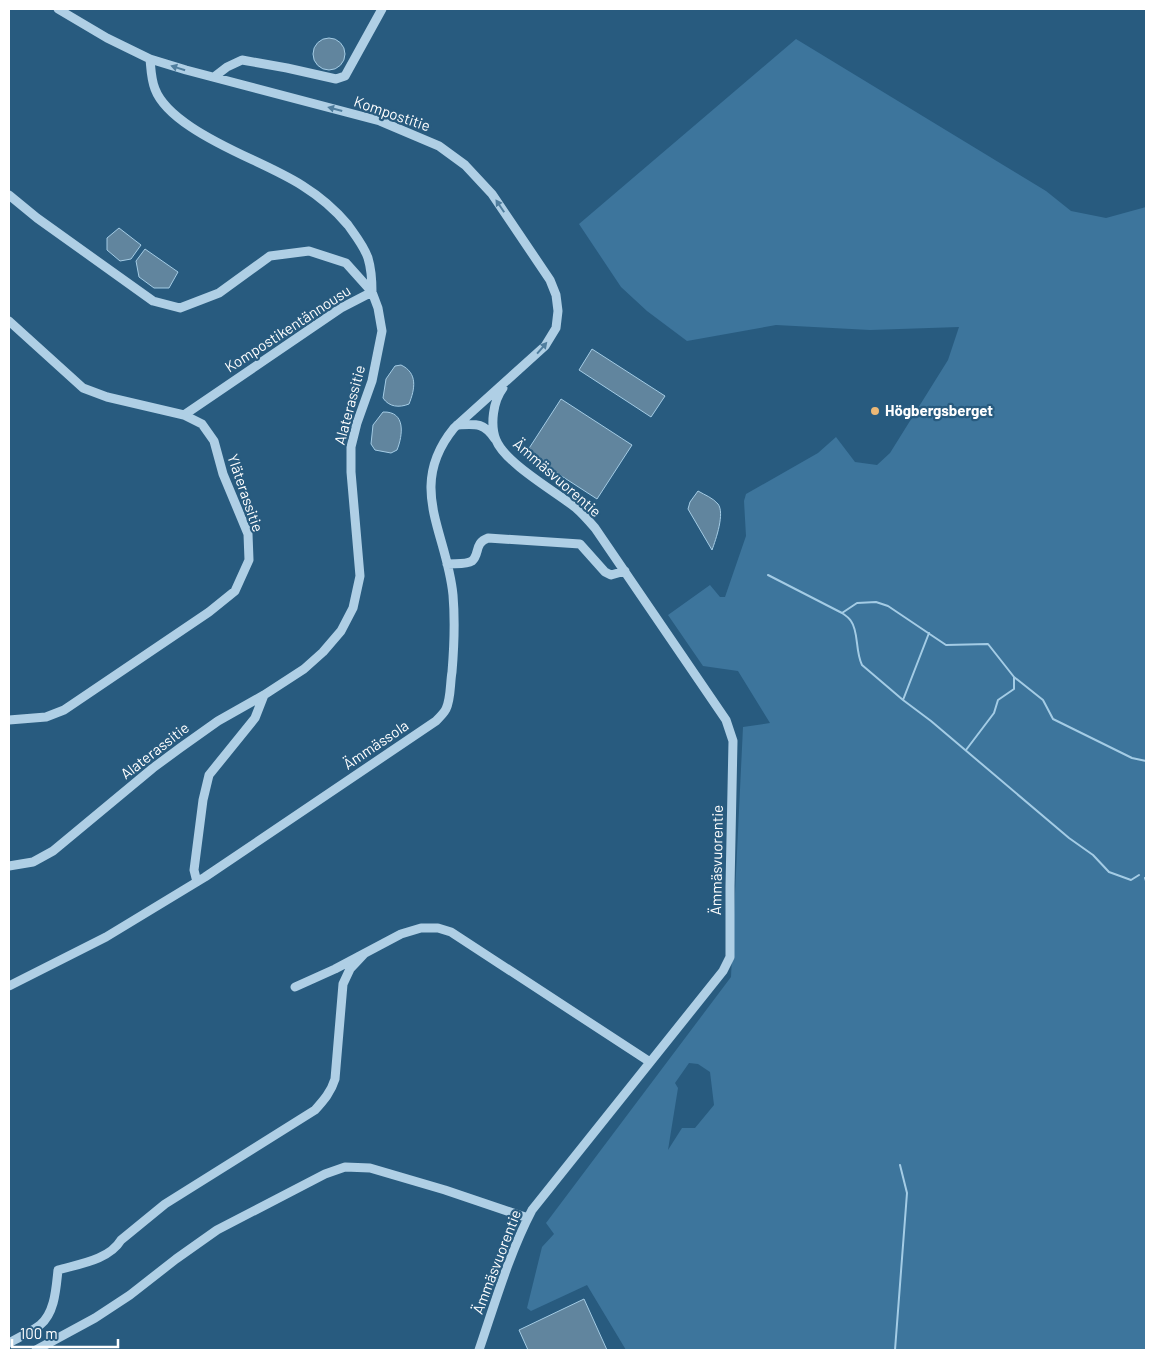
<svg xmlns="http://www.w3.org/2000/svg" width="1155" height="1359" font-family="Barlow,sans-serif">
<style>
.green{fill:#3d759c;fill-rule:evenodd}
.water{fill:#61859e;stroke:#a4cce5}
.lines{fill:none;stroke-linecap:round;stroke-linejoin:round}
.stream{stroke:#a4cce5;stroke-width:2}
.minor{stroke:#afcfe5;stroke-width:9}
.oneway{fill:#507e9e}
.poi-dot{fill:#ecb876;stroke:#285b7f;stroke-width:2}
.labels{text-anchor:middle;stroke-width:4.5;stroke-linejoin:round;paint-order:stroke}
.street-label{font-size:15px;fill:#fff;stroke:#285b7f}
.poi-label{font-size:15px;font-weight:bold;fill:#fff;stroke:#285b7f;text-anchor:start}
</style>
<rect width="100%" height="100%" fill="#285b7f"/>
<path class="green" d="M796 39 1046 191 1071 211 1106 218 1146 207V1350H626L587 1285 531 1311 527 1308 542 1247 554 1234 546 1223 731 977 743 727 770 723 738 671 703 666 668 615 710 585 720 597H725L746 536 744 501 746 494 818 453 836 437 855 462 877 465 890 453 948 360 959 327 870 330 776 325 687 341 647 311 621 287 579 224ZM689 1063 698 1064 710 1072 714 1105 695 1128H682L668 1150 678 1088 675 1083Z"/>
<path class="water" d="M313 54a16 16 0 1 1 32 0a16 16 0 1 1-32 0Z
M119 228 141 245 131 259 120 261 107 250V238Z
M145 249 178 272 169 288H154L139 277 136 261Z
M592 349 665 396 651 417 579 370Z
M401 365C418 373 415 389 409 404 399 408 389 407 383 398L386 379 395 366Z
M561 399 632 445 597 499 526 453Z
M383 412C406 411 403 435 397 450L391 453 375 450 371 444 373 425Z
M698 491C705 495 713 498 718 504 725 513 716 539 712 550L688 509 690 502Z
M584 1299 607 1350H528L519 1330Z"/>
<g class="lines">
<path class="stream" d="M768 575 842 613C845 615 849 618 851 621 859 632 855 651 862 665L903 700 931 721 1069 838 1093 855 1109 872 1131 880 1139 875
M842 613 857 603 876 602 888 606 946 645 988 644 1014 677 1043 700 1053 719 1132 758 1146 761
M903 700 929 633
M966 750 994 713 998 700 1014 689V677
M1145 878 1146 881
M895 1350 907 1193 900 1165"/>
<path class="minor" d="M150 59C151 69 151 79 155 89 161 105 176 117 191 127 246 164 303 171 348 225 355 235 364 246 368 258 371 268 372 280 372 292L341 308 184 415
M214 77 227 67 242 60 287 68 336 79 345 76 382 9
M9 195 37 218 153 301 180 308 219 293 270 256 309 251 346 263 372 292 378 308 382 331 372 381 357 423 351 447V472L360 576 353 608 341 631 323 652 304 669 264 695 218 721 180 748 153 768 53 851 33 862 9 866
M9 321 83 388 107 397 184 415 202 424 214 441 223 474 248 534 249 560 235 591 209 612 64 710 46 717 9 720
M457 425C475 424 484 422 495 439
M447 564C454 563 466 565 472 561 480 554 474 543 488 538L580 544 605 572 611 575 625 571
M197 882 194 870 203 800 209 775 255 718 264 695
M9 986 106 937 205 877 436 721C439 718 444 713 446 709 451 699 450 683 452 672 454 648 455 619 453 595 447 532 406 487 454 428L545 346 556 328 558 311 556 295 550 280 492 194 465 165 439 146 380 121 186 70 150 59 107 38 58 9
M295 987 335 969 401 934 421 928H438L451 932 650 1062
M9 1343C19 1337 31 1332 40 1325 55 1313 56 1288 58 1270 79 1264 109 1260 121 1240L165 1204 315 1110C324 1100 331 1092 335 1079L343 984 350 969 365 953
M36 1350 95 1318 130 1295 176 1259 217 1230 325 1174 345 1167 370 1168 445 1190 528 1218
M479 1350C495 1303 509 1254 532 1210L723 971 730 957V886L733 741 726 720 595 528C589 521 583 514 576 508 556 492 505 463 496 440 490 425 493 401 503 388"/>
</g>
<defs><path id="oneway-solid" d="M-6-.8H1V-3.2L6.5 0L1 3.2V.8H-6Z" transform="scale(1.25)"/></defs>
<g class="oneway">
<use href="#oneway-solid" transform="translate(178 68) rotate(-162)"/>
<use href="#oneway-solid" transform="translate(335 109) rotate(-165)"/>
<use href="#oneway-solid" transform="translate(500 206) rotate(-124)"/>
<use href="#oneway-solid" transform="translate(542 348) rotate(-49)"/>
</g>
<circle class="poi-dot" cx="875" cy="411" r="5"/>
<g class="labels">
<g class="street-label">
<text transform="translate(392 114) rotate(19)" y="5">Kompostitie</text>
<text transform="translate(288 329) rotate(-33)" y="5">Kompostikentännousu</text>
<text transform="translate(350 405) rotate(-75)" y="5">Alaterassitie</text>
<text transform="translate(557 478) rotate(41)" y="5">Ämmäsvuorentie</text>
<text transform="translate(245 493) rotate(71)" y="5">Yläterassitie</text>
<text transform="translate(376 745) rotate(-34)" y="5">Ämmässola</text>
<text transform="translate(155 751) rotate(-38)" y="5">Alaterassitie</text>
<text transform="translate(717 860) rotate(-89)" y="5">Ämmäsvuorentie</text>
<text transform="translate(497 1262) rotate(-69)" y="5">Ämmäsvuorentie</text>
</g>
<g class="poi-label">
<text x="885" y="416">Högbergsberget</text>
</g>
</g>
<rect width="1155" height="1359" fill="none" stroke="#ffffff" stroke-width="20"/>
<path d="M12 1339v8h106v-8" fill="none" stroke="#ffffff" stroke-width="2.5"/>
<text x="20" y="1339" font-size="15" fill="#ffffff" stroke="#285b7f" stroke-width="4" paint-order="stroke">100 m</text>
</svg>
